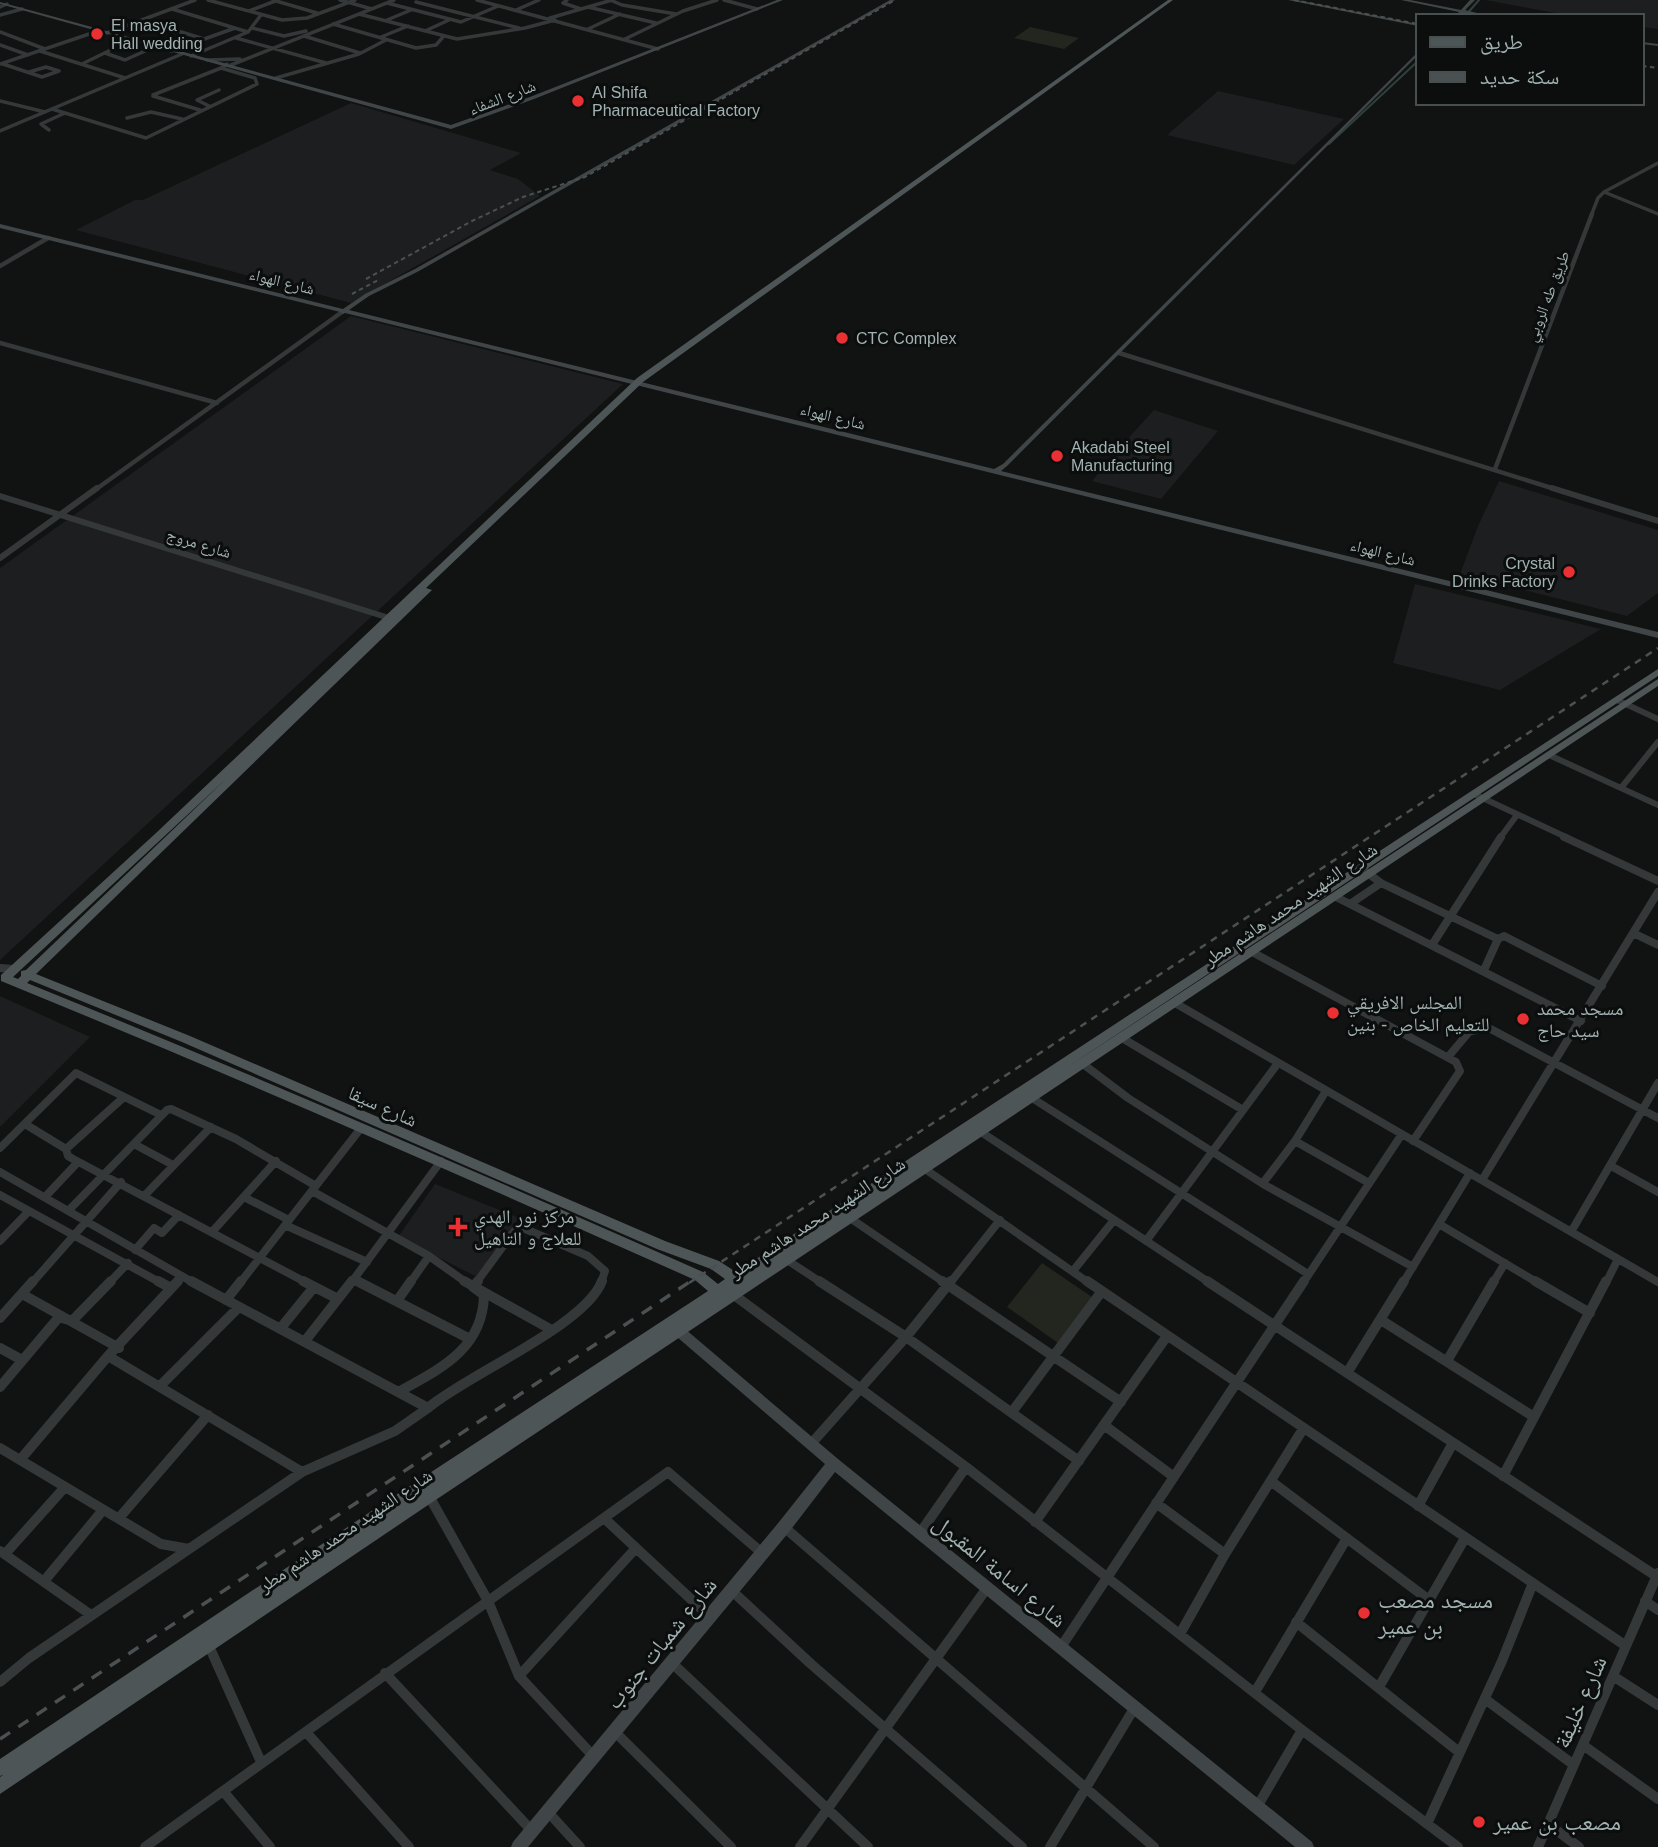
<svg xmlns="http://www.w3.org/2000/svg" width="1658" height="1847" font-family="Helvetica,'Noto Naskh Arabic',sans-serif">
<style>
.built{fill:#1d1e1f}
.green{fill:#23261f}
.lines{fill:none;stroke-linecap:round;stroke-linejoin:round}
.stream{stroke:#2f3f3b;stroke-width:2}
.street-far4{stroke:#343839;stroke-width:3.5}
.street-far3{stroke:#343839;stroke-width:4.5}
.street-far2{stroke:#343839;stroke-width:6}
.street-far1{stroke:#343839;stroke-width:8}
.street{stroke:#343839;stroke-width:10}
.secondary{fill:#404647;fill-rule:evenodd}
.primary{fill:#4e5556;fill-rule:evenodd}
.rail-far2{stroke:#4b5152;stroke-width:2;stroke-dasharray:4.5 3.5;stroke-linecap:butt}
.rail-far1{stroke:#4b5152;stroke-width:2.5;stroke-dasharray:7 6;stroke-linecap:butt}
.rail{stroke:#4b5152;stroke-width:3.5;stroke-dasharray:12 10;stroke-linecap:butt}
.poi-dot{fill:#e93134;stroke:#0c0d0d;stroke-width:2.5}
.labels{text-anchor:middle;stroke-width:6;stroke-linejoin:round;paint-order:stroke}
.far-poi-label{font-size:16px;fill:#a2b2b2;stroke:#0c0d0d;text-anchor:start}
.far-street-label{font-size:16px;fill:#a2b2b2;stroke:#0c0d0d}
.street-label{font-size:19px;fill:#a2b2b2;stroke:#0c0d0d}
.poi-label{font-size:19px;fill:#a2b2b2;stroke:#0c0d0d;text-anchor:start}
.near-street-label{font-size:23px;fill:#a2b2b2;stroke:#0c0d0d}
.near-poi-label{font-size:23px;fill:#a2b2b2;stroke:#0c0d0d;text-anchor:start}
</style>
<rect width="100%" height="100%" fill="#111212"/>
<path class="built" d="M1485 0H1658V29L1642 27V16H1572Z
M1218 91 1344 119 1294 165 1167 135Z
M351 103 521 153 490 170 518 179 540 196 351 303 76 230 135 200H143Z
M351 316 623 384 0 960V568Z
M1154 410 1218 431 1161 499 1092 481 1122 445 1173 462 1123 444Z
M1499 481 1658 530V593L1627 616 1460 574 1478 526Z
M1415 584 1601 629 1500 690 1393 663Z
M0 996 90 1037 0 1127Z
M435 1184 519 1218 477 1277 398 1237Z"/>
<path class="green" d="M1030 27 1079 38 1064 49 1014 38Z
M1042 1263 1092 1297 1058 1343 1007 1307Z"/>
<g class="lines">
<path class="stream" d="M1465 16 1479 0
M1329 144 1418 61"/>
<path class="street-far4" d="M208 0 282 20 307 18 355 0
M273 0 317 13
M340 0 372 9
M477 0 658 49
M567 0 563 3 581 9
M610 0 622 5 676 14
M724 0 757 9
M416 2 519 28
M387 3 461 22 498 6
M0 7 7 4
M588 7 656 23
M172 9 248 32
M516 10 539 0
M249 11 275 1
M359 14 457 39 525 28 555 20
M0 15 22 9
M550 18 612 0
M142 20 204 39
M387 20 411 10
M333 24 416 48 436 45 443 37
M252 28 284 36 306 31
M588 29 620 14
M425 31 449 20
M0 32 45 49
M107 33 195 0
M304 36 360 53
M381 37 408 26
M236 38 326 63
M625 39 683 11 717 0
M0 45 28 55
M40 51 125 78
M171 51 235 28
M105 53 125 60 154 47
M191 56 248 32 261 15
M207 60 240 59
M0 64 98 31
M3 64 42 77 59 71
M82 64 131 40
M231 65 394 0
M29 72 46 67 59 71
M276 78 359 54 386 40
M153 95 221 68
M153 96 200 110
M0 101 45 112
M209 106 197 100 219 90
M52 109 146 138 257 84 255 78 221 68 227 64
M127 118 151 112 182 119
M49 130 41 124 65 113
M0 131 182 54
M1604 192 1658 214
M1591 216 1598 198 1604 192 1658 163"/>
<path class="street-far3" d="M0 266 48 238
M0 343 217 403
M1119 353 1558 490
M1495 469 1592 214
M95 490 342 312"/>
<path class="street-far2" d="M1552 488 1658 521
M0 496 389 618
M0 558 97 488
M1617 700 1658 719
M1549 755 1658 805
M1621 788 1658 742
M1474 794 1568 838
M1500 838 1517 815"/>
<path class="street-far1" d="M1564 837 1658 881
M1365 871 1381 883 1498 939
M1336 897 1581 1021
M1350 904 1381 883
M1633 933 1658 945
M1432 945 1501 837
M1252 952 1456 1062 1460 1071 1413 1141
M0 968 14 969
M1484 970 1498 939 1504 936 1602 986
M1175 1003 1658 1282
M1122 1038 1243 1110
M1448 1057 1469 1032 1487 1027 1658 1118
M1083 1064 1128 1098 1263 1184 1413 1267
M1032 1098 1308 1274
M25 1124 66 1149 68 1156 73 1159 307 1283
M981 1132 1210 1283
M1295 1141 1369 1183
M134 1144 173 1165
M0 1148 76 1073 161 1115
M66 1149 124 1097
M1611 1166 1658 1192
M925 1169 1089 1283
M0 1172 194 1283
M1482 1180 1658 892
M1263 1183 1295 1141 1326 1091
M312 1191 429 1256 467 1283
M0 1195 161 1283
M144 1196 211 1127
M45 1197 78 1162
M244 1197 289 1220
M69 1210 167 1110 171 1109 236 1139 316 1186
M850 1218 945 1283
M1439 1224 1538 1283
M285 1225 367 1262
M212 1232 276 1161
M1571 1232 1658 1083
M0 1241 29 1211
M1146 1241 1278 1063
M135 1250 154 1228 162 1233 179 1215
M787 1260 822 1283
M1073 1271 1114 1220
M354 1279 361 1283
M32 1283 121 1182
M109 1283 128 1263
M176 1283 182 1276
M240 1283 361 1128
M351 1283 441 1161
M410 1283 429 1256
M476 1283 515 1230 523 1228 588 1256 605 1271 601 1283
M950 1283 1000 1220
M1303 1283 1402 1134
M1403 1283 1470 1173
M1493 1283 1505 1263
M1606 1283 1618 1259"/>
<path class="street" d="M158 1281 171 1288
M191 1281 428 1408C468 1374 585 1326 602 1281
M303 1281 338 1299
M357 1281 470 1339
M464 1281 550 1329
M819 1281 906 1337 1079 1461
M942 1281 1121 1402
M1087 1281 1626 1646
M1207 1281 1656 1576
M1535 1281 1590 1313
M22 1294 119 1348
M734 1295 966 1467 1302 1730 1458 1847
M226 1300 241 1281
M397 1301 411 1281
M0 1318 33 1281
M1381 1320 1534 1417
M280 1329 314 1287
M305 1341 352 1281
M0 1348 22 1360
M108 1356 302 1472
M1447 1361 1494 1281
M1347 1373 1404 1281
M160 1386 239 1307
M0 1387 59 1317 72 1321 111 1281
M400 1391C442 1368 483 1348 484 1295L473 1287 478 1281
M1012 1412 1102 1291
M1104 1425 1174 1477
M811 1444 906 1337 951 1281
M0 1448 161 1544 189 1549
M20 1460 108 1356 178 1281
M1503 1476 1606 1281
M1272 1482 1429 1600
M429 1496 488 1601 519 1676 593 1756
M1156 1503 1225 1554
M1418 1506 1453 1443
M119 1518 208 1415
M605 1519 709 1616
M1035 1522 1167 1336
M784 1527 1154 1847
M920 1533 966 1467
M0 1551 91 1615
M5 1554 65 1487
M45 1580 103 1510
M731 1590 811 1664 1022 1847
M1645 1601 1658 1610
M1296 1622 1459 1752
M1180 1634 1225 1554 1303 1429
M209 1646 261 1762
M1061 1647 1304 1281
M672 1663 868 1847
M385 1673 532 1831
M519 1676 636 1548
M1613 1676 1658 1705
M0 1682 29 1658 302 1472 395 1431 428 1408
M1379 1687 1465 1538
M1255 1692 1347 1538
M1485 1699 1574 1765
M306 1732 409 1847
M615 1732 731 1847
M1583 1745 1658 1799
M223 1791 270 1847
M1257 1807 1302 1730
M548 1812 580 1847
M1427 1824 1502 1661 1533 1583
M1548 1824 1579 1847
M145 1847 668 1472 762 1553
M800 1847 987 1588
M1050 1847 1135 1707
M1538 1847 1658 1573"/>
<path class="secondary" d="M777 0H783L534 99 451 129 0 4V2L451 125 530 97Z
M890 0H895L419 271 369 296 349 310 994 469 1003 464 1418 52V55L1007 466 1001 471 1658 632V638L345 313 343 314 340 312 0 228V224L343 309 365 294 415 269Z
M1288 0H1297L1418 24V26Z
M1401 0H1410L1461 10 1470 0H1475L1465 10 1489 16 1463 13 1459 15 1457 14 1459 12Z
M1642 42 1658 44V46L1642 44Z
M674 1321 678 1323 838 1459 1312 1842 1314 1847H1295L835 1472 789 1532 528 1847H511L513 1842 779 1522 825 1464 670 1331 668 1327 670 1323Z"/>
<path class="primary" d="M1168 0H1173L643 382 426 588 432 590 36 974 190 1036 665 1241 719 1261 736 1272 1658 669V676L1060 1072 1658 679V686L434 1501 0 1794V1777L3 1775 0 1776V1759L370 1512 708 1291 695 1280C465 1177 234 1076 1 981V975L156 833 637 378ZM227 778 26 970 21 971V976L18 979 13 977ZM30 980 182 1042 657 1249 711 1269 725 1279 718 1284 703 1272C479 1173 255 1075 27 983Z"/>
<path class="rail-far2" d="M1294 0 1418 24
M1642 66 1658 68
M366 279 472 221 523 197 585 177 895 0
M352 294 380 279"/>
<path class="rail-far1" d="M689 1283 1658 648"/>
<path class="rail" d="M0 1739 691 1281"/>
</g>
<g class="poi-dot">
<circle cx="97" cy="34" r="7"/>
<circle cx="578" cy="101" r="7"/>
<circle cx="842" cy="338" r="7"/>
<circle cx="1057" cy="456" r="7"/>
<circle cx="1569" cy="572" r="7"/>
<circle cx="1333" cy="1013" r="7"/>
<circle cx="1523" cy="1019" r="7"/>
<path d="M454.5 1216.5h7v7h7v7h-7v7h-7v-7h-7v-7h7z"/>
<circle cx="1364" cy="1613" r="7"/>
<circle cx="1479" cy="1822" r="7"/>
</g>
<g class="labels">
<g class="far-poi-label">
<text x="111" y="31">El masya<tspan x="111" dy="18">Hall wedding</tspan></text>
<text x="592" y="98">Al Shifa<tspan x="592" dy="18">Pharmaceutical Factory</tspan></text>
<text x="856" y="344">CTC Complex</text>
<text x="1071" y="453">Akadabi Steel<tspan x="1071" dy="18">Manufacturing</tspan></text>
<text x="1555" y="569" text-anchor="end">Crystal<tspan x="1555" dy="18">Drinks Factory</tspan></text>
</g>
<g class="far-street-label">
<text transform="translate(502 97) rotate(-21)" y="6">شارع الشفاء</text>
<text transform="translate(282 281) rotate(14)" y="6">شارع الهواء</text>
<text transform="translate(1547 296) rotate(-69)" y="6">طريق طه الروبي</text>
<text transform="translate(833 416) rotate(14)" y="6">شارع الهواء</text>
<text transform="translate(199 543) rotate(17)" y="6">شارع مروج</text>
<text transform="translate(1383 552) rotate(14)" y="6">شارع الهواء</text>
</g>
<g class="street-label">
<text transform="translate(1290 904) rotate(-34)" y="7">شارع الشهيد محمد هاشم مطر</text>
<text transform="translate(383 1106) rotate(24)" y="7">شارع سيقا</text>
<text transform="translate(817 1217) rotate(-33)" y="7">شارع الشهيد محمد هاشم مطر</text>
<text transform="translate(345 1530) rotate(-34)" y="7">شارع الشهيد محمد هاشم مطر</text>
</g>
<g class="poi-label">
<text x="1347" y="1009">المجلس الافريقي<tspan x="1347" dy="22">للتعليم الخاص - بنين</tspan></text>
<text x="1537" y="1015">مسجد محمد<tspan x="1537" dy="22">سيد حاج</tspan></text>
<text x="474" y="1223">مركز نور الهدي<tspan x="474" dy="22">للعلاج و التاهيل</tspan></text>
</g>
<g class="near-street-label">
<text transform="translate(1000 1571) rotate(39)" y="8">شارع اسامة المقبول</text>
<text transform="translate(661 1643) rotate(-51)" y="8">شارع شمبات جنوب</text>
<text transform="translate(1580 1702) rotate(-66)" y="8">شارع خليفة</text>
</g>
<g class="near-poi-label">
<text x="1378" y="1608">مسجد مصعب<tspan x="1378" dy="26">بن عمير</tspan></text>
<text x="1493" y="1830">مصعب بن عمير</text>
</g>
</g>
<rect x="1416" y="14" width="228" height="91" fill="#0c0d0d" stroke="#484f4f" stroke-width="2"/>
<rect x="1430" y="37" width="35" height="10" fill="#4e5556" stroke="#484f4f" stroke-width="2"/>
<text x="1480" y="49" font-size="21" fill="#a2b2b2">طريق</text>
<rect x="1430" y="72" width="35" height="10" fill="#4b5152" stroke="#484f4f" stroke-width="2"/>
<text x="1480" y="84" font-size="21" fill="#a2b2b2">سكة حديد</text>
</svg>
